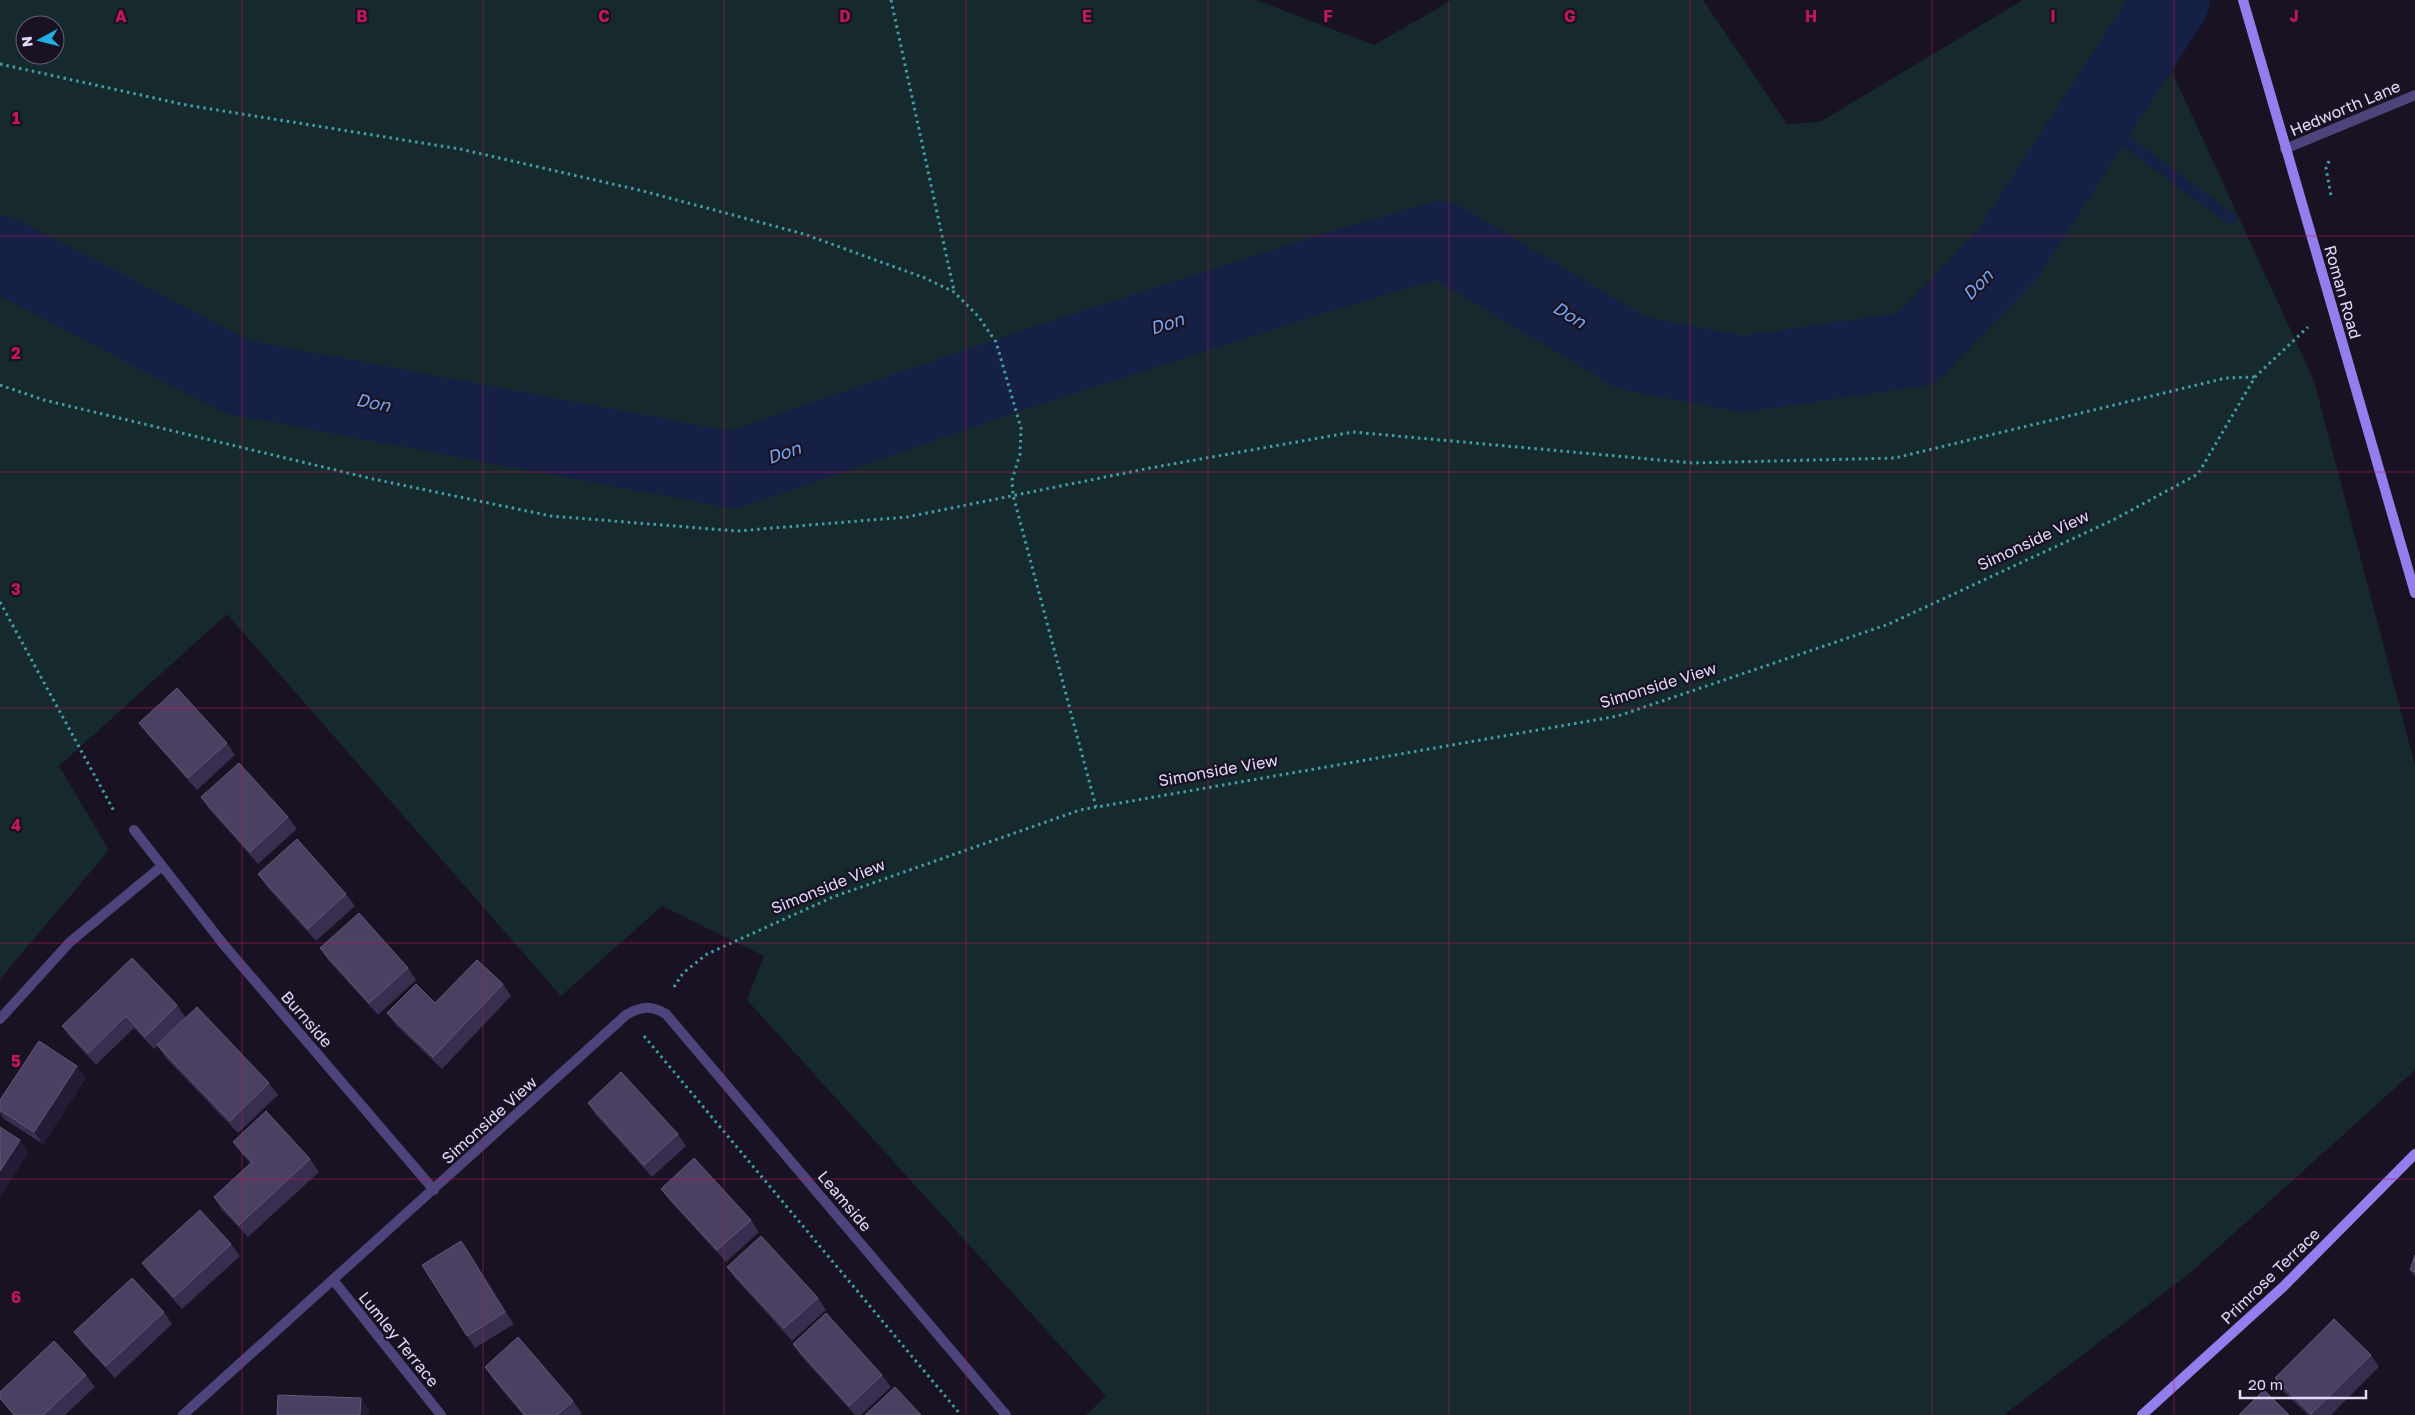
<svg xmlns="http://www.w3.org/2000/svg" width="2415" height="1415" font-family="'Golos Text',sans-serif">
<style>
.green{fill:#162a2d;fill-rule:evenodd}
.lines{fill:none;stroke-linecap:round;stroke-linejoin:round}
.stream{stroke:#152044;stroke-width:12}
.river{stroke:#152044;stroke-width:76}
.path{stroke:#409ea7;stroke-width:3;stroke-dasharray:2.5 4;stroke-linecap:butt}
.street{stroke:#4e447c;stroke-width:10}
.secondary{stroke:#927eed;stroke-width:10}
.wall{fill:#392e4f}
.shaded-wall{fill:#241b36}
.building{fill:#4b4061;stroke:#635879}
.grid{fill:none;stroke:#c2185b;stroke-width:1;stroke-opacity:0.55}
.labels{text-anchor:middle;stroke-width:4.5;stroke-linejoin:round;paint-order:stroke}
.street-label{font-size:16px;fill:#e2dafa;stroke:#181223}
.water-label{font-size:18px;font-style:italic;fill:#76a3eb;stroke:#181223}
.grid-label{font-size:16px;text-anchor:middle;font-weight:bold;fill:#c2185b;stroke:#181223;stroke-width:4.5;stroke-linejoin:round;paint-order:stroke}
</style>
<rect width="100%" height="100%" fill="#181223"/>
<path class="green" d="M0 0H1256L1374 45 1452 0H1703L1787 124 1820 122 2023 0H2152L2173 20 2156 37 2314 381 2415 765V1070L2190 1273 2004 1415H1086L1106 1396 747 1000 764 956 662 906 561 996 227 614 59 766 109 850 0 979ZM25 25H55V55H25Z"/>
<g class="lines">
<path class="stream" d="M2094 118 2231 219"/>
<path class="river" d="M0 253 237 377 733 470 1029 368 1328 272 1441 239 1632 353 1743 374 1916 349 2007 255 2172 0"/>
<path class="path" d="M891 0 954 291
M0 64 186 105 460 149 643 191 804 234 925 278 954 292 978 316 996 342 1021 428 1020 454 1012 480 1013 495 1096 807
M2329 161 2326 168 2331 196
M0 385 44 400 373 479 551 516 737 531 907 517 1150 468 1353 432 1693 463 1895 458 2226 378 2255 377
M0 602 114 811
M674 987 683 973 707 954 833 897 1080 810 1618 716 1889 624 2113 520 2198 474 2255 377 2308 327
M644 1036 961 1415"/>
<path class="street" d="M2285 149 2415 95
M134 830 224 945 434 1190
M0 1019 70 942 162 866
M334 1281 441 1415
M183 1415 626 1015C641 1006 651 1005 666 1014L1006 1415"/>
<path class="secondary" d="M2243 0 2415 593
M2142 1415 2283 1287 2415 1154"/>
</g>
<path class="wall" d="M139 723 227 743 235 755 197 790 148 735Z
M201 797 288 817 297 829 258 864 209 809Z
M258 874 346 894 355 906 316 941 267 887Z
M320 948 408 968 416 980 378 1015 328 960Z
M503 984 511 996 442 1069 396 1025 387 1013 435 1003Z
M177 1005 186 1018 154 1049 134 1028 96 1065 71 1038 62 1026Z
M157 1045 269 1083 278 1095 238 1133 166 1058Z
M86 1078 43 1144 4 1119 0 1113V1100Z
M588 1103 678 1134 686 1146 652 1177 596 1115Z
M233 1142 310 1159 319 1172 248 1237 222 1210 214 1197 250 1163 242 1154Z
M661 1189 751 1220 759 1232 726 1262 670 1201Z
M461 1241 470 1253 514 1324 475 1348 467 1336Z
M231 1244 240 1256 182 1309 151 1275 142 1263Z
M2415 1255V1277L2410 1270Z
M727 1267 818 1298 826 1310 792 1341 736 1279Z
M164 1312 172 1324 115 1378 83 1344 74 1332Z
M793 1344 882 1375 891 1387 861 1415H855L801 1356Z
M2371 1355 2379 1367 2331 1415H2308L2283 1391 2275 1378Z
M485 1367 573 1401 582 1413 580 1415H523L493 1379Z
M86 1375 95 1387 65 1415H13L6 1407 0 1399V1392Z"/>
<path class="shaded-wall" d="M77 1066 86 1078 43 1144 34 1132Z
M20 1140 29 1152 0 1197V1171Z
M461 1241 470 1253 514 1324 505 1312Z
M361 1398 369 1410V1415H360Z"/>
<path class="building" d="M177 688 227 743 188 778 139 723Z
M239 763 288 817 250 852 201 797Z
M297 839 346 894 308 929 258 874Z
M359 913 408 968 369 1003 320 948Z
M132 958 177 1005 145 1037 126 1016 88 1053 62 1026Z
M477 960 503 984 433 1057 387 1013 416 984 435 1003Z
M197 1007 269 1083 230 1121 157 1045Z
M39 1041 77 1066 34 1132 0 1110V1100Z
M621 1072 678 1134 644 1165 588 1103Z
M266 1111 310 1159 239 1225 214 1197 252 1162 233 1142Z
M0 1127 20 1140 0 1171Z
M694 1158 751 1220 717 1250 661 1189Z
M200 1210 231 1244 174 1297 142 1263Z
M761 1236 818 1298 784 1328 727 1267Z
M461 1241 505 1312 467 1336 422 1265Z
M2415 1255V1272L2410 1270Z
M132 1278 164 1312 106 1366 74 1332Z
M826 1313 882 1375 849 1406 793 1344Z
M2334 1319 2371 1355 2311 1414 2275 1378Z
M518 1337 573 1401 557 1415H525L485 1367Z
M54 1341 86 1375 43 1415H15L0 1398V1392Z
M895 1387 921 1415H865Z
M2264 1390 2289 1415H2239Z
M278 1395 361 1398 360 1415H277Z"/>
<path class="grid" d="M242 0V1415M483 0V1415M724 0V1415M966 0V1415M1208 0V1415M1449 0V1415M1690 0V1415M1932 0V1415M2174 0V1415M0 236H2415M0 472H2415M0 708H2415M0 943H2415M0 1179H2415"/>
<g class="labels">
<g class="street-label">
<text transform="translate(2345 108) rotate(-23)" y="6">Hedworth Lane</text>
<text transform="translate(2343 292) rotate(74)" y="6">Roman Road</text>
<text transform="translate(2033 540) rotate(-25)" y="6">Simonside View</text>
<text transform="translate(1658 685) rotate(-17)" y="6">Simonside View</text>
<text transform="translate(1218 770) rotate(-10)" y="6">Simonside View</text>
<text transform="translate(828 886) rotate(-22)" y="6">Simonside View</text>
<text transform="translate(307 1019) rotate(49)" y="6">Burnside</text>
<text transform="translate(489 1120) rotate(-42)" y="6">Simonside View</text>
<text transform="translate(845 1201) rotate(50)" y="6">Leamside</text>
<text transform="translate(2270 1276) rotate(-44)" y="6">Primrose Terrace</text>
<text transform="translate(399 1339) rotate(51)" y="6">Lumley Terrace</text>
</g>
<g class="water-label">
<text transform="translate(1978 285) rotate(-46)" y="6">Don</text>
<text transform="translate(1569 315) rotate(31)" y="6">Don</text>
<text transform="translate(1167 324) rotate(-18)" y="6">Don</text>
<text transform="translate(373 403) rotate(11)" y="6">Don</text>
<text transform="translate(784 453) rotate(-19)" y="6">Don</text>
</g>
</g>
<g class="grid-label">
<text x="121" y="22">A</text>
<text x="362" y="22">B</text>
<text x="604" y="22">C</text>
<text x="845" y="22">D</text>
<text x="1087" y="22">E</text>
<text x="1328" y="22">F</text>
<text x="1570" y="22">G</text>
<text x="1811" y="22">H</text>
<text x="2053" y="22">I</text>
<text x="2294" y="22">J</text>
<text x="16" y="124">1</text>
<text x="16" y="359">2</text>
<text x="16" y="595">3</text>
<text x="16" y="831">4</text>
<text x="16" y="1067">5</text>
<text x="16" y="1303">6</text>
</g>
<g transform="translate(40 40) rotate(263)"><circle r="24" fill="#181223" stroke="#696279"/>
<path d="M0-4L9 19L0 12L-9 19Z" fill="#20afdf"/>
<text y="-8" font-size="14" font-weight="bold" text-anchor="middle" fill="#e2dafa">N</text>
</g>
<path d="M2240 1390v8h126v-8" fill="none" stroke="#e2dafa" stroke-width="2.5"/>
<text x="2248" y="1390" font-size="15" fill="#e2dafa" stroke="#181223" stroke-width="4" paint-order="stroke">20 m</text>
</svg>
